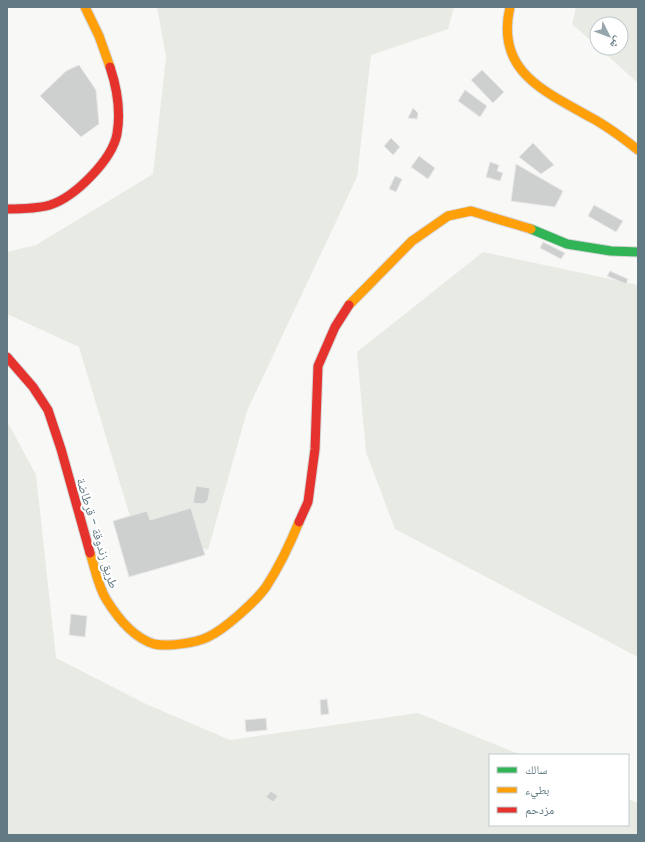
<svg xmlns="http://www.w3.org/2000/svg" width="645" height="842" font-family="Poppins,'Noto Naskh Arabic',sans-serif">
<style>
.green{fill:#e8eae4}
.building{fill:#ced0d0;stroke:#e8e8e7}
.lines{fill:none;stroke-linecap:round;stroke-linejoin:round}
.fast-casing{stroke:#d5d6d7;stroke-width:11}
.slow-casing{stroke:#d5d6d7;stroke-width:11}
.jam-casing{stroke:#d5d6d7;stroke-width:11}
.fast{stroke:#30b455;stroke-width:9}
.slow{stroke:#ff9f0a;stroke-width:9}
.jam{stroke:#e5322d;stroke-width:9}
.labels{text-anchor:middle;stroke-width:4;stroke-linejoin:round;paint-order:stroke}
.street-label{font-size:13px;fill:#627a84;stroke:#fff}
</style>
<rect width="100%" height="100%" fill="#f8f8f7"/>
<path class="green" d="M157 7H454L448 29 371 55 357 177 247 411 208 550 131 520 79 347 7 314V252L36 245 153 174 166 57Z
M576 7H638V83L599 48H621V24H597V46L572 24Z
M483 252 638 285V657L395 529 366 452 357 352Z
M7 421 36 475 56 658 146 704 230 740 418 713 521 755H490V825H628V799L638 803V835H7Z"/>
<path class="building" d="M79 65 96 90 99 124 81 137 40 96 66 71Z
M482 70 504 92 493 103 471 80Z
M465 90 487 106 480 117 458 101Z
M413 108 418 113 417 119 408 118Z
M391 138 400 147 393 155 384 146Z
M533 143 554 165 541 174 519 157Z
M419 156 435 168 428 179 411 167Z
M490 162 499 165 497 171 503 173 500 181 486 177Z
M516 164 563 191 555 207 511 201Z
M395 176 402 179 396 192 389 189Z
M594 205 623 221 616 232 588 216Z
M543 242 565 253 561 259 540 248Z
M610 271 628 279 626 284 607 276Z
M196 486 210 488 208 500 204 504 193 503Z
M191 508 205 555 129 577 113 521 147 511 150 520Z
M71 614 87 616 85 637 69 635Z
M327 699 329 714 321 715 320 700Z
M266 718 267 730 246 732 245 720Z
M271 791 278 796 273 802 266 797Z"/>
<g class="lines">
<defs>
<path id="fast" d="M531 229 567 244 611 251 638 252"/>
<path id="slow" d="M85 7 99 36 110 67
M510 7C495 71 544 91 590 117 607 126 623 138 638 150
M349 305 412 241 448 216 471 211 531 229
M90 553C95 568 98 586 106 599 117 617 134 638 154 644 167 647 196 643 208 637 225 629 255 602 266 587 279 567 290 544 299 522"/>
<path id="jam" d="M7 209C21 209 36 209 50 205 75 197 112 160 117 134 121 111 117 88 110 67
M7 357 33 387 48 410 61 449 90 553
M299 522 308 502 315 449 318 366 335 327 349 305"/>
</defs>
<use href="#fast" class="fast-casing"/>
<use href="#slow" class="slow-casing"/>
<use href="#jam" class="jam-casing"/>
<use href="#fast" class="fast"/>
<use href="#slow" class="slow"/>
<use href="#jam" class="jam"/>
</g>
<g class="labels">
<g class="street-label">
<text transform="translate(98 533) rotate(73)" y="5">طريق زندوقة - قرطاضة</text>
</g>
</g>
<rect width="645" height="842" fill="none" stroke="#627a84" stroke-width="16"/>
<rect x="489" y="754" width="140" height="72" fill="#ffffff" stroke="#c0cace"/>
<rect x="497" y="767" width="20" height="6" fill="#30b455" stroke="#c0cace"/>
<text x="525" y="774" font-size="12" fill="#627a84">سالك</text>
<rect x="497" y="787" width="20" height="6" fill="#ff9f0a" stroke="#c0cace"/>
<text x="525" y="794" font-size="12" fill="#627a84">بطيء</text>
<rect x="497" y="807" width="20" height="6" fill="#e5322d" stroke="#c0cace"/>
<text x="525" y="814" font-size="12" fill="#627a84">مزدحم</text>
<g transform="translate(609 36) rotate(132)"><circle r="19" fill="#ffffff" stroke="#c0cace"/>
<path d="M0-3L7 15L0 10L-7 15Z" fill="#96a6ac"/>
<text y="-6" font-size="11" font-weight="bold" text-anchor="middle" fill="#627a84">ش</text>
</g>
</svg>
